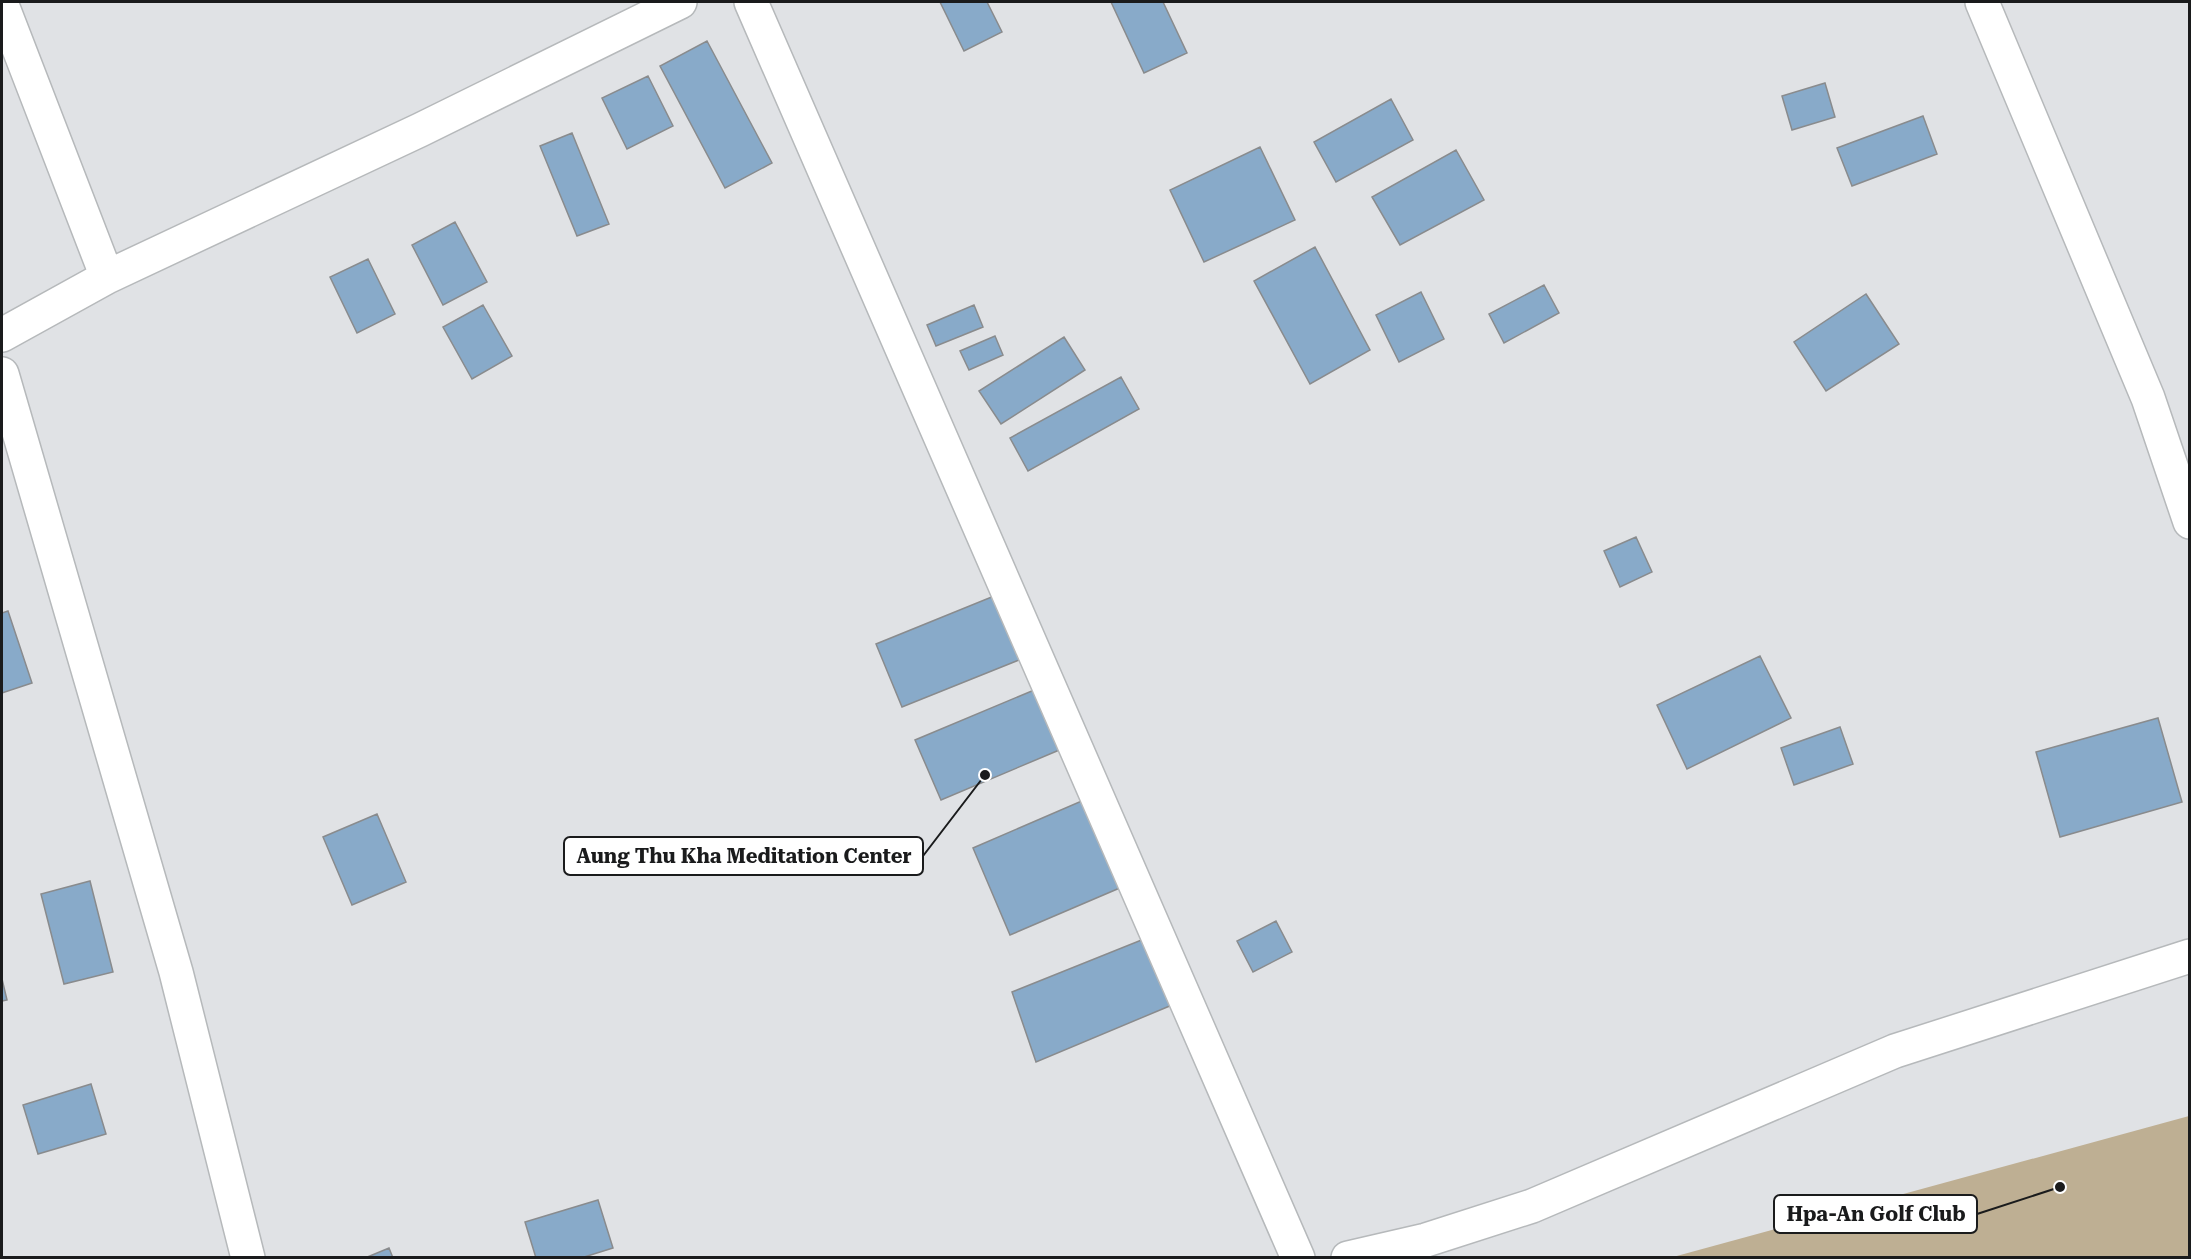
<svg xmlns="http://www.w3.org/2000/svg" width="2191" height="1259" font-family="'Roboto Serif',serif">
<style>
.green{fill:#beaf93}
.building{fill:#88aac9;stroke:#898b8d;stroke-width:1.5}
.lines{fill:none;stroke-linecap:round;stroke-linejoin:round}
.minor-casing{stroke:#b6b9bb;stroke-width:36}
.minor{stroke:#fff;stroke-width:33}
.leader{fill:none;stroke:#1a1b1c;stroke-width:2}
.callout-dot{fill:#1a1b1c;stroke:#fff;stroke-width:2}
.callout{fill:#fff;stroke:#1a1b1c;stroke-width:2}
.callout-label{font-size:20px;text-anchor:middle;font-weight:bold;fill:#1a1b1c}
</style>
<rect width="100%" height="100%" fill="#e0e2e5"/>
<path class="green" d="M2189 1116V1257H1673Z"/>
<path class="building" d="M940 2H987L1002 32 964 51Z
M1111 2H1163L1187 53 1144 73Z
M707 41 772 163 725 188 660 66Z
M648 76 673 126 627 149 602 98Z
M1825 83 1835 117 1792 130 1782 96Z
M1391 99 1413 140 1336 182 1314 142Z
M1923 116 1937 154 1852 186 1837 148Z
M572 133 609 224 577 236 540 146Z
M1260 147 1295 220 1204 262 1170 190Z
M1456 150 1484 200 1400 245 1372 197Z
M455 222 487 282 443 305 412 245Z
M1315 247 1370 350 1310 384 1254 281Z
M368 259 395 314 357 333 330 277Z
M1544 285 1559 313 1504 343 1489 314Z
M1421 292 1444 339 1399 362 1376 315Z
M1866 294 1899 344 1826 391 1794 342Z
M483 305 512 356 472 379 443 327Z
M974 305 983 327 936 346 927 325Z
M995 336 1003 355 969 370 960 351Z
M1064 337 1085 370 1001 424 979 391Z
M1121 377 1139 409 1028 471 1010 438Z
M1636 537 1652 572 1620 587 1604 551Z
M999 594 1024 658 902 707 876 644Z
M8 611 32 683 2 693V613Z
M1760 656 1791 718 1687 769 1657 705Z
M1039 688 1064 748 941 800 915 740Z
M2158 718 2182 802 2060 837 2036 752Z
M1840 727 1853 764 1794 785 1781 748Z
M1084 800 1122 887 1010 935 973 848Z
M377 814 406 882 352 905 323 837Z
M90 881 113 972 64 984 41 894Z
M1276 921 1292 952 1253 972 1237 941Z
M1144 939 1172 1005 1036 1062 1012 992Z
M2 979 7 1000 2 1001Z
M91 1084 106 1134 38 1154 23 1105Z
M598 1200 613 1248 581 1258H536L525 1222Z
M389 1248 393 1258H365Z"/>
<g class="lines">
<defs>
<path id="minor" d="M751 2 1298 1258
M1982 2 2148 398 2190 522
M2 5 107 277
M2 335 107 277 420 130 680 2
M2 374 176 972 248 1258
M1348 1258 1426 1240 1532 1206 1895 1051 2190 956"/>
</defs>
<use href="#minor" class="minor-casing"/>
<use href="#minor" class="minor"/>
</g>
<path class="leader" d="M985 775L923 856M2060 1187L1977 1214"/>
<g class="callout-dot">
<circle cx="985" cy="775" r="6"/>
<circle cx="2060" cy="1187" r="6"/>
</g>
<g class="callout">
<rect x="564" y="837" width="359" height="38" rx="6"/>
<rect x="1774" y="1195" width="203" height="38" rx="6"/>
</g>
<g class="callout-label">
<text x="744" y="863">Aung Thu Kha Meditation Center</text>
<text x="1876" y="1221">Hpa-An Golf Club</text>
</g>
<rect width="2191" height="1259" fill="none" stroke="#1a1b1c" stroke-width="6"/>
</svg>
